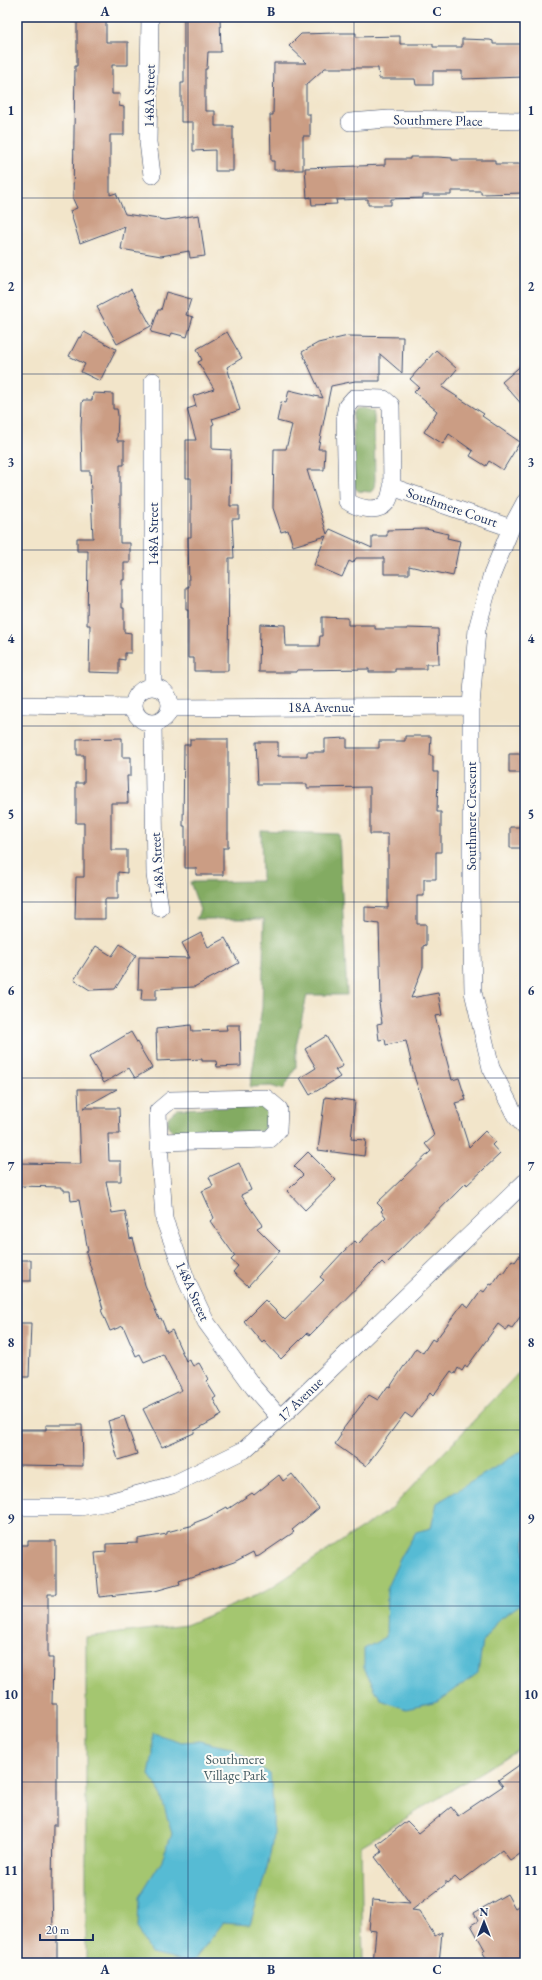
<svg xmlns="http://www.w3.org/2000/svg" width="542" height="1980" font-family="'EB Garamond',serif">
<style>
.green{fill:#a4c66f;stroke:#607a66}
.forest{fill:#83ab62;stroke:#4f6d60}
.water{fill:#56bbd4;stroke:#387599}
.building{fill:#cb9d84}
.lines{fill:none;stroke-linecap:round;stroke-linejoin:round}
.street-casing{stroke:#3b4a6e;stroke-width:18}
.street{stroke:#fff;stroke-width:17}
.grid{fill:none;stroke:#1b2f5e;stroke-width:1;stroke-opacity:0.55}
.labels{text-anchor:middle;stroke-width:4;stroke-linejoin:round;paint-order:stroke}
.street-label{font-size:14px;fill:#1b2f5e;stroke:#fdfcf7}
.park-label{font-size:14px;fill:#445c63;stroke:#fdfcf7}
.neatline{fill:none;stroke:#1b2f5e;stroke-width:1.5}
.grid-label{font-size:13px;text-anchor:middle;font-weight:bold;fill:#1b2f5e}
</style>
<rect width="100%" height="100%" fill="#fdfcf7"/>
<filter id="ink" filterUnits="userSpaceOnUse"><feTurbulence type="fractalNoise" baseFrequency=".025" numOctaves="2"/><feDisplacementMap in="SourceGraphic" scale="8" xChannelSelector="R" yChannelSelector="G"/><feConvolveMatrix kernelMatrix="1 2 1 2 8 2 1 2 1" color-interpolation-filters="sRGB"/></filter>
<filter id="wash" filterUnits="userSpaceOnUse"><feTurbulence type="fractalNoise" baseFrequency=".012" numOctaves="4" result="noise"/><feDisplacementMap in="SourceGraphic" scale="16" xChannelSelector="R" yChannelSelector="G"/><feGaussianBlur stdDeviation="0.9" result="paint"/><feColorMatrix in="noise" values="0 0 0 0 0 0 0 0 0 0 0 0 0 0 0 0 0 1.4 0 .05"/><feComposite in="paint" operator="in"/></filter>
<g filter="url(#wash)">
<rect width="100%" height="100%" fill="#f2e5ca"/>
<path class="green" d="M525 1366V1745L361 1846 363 1963H86V1637L186 1625 264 1592 391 1509Z"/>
<path class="forest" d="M363 408 373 411 374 416 375 480 374 488 371 492 358 491 354 487 353 414 356 409Z
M261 831 339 834 347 995H307L296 1045V1067L283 1090 271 1086 250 1087 262 1007 264 919H196L200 910 190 882 262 881Z
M265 1106 271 1109V1131L174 1133 168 1126V1117L177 1109Z"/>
<path class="water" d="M525 1449V1605L521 1604 498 1620 483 1641 478 1673 438 1702 406 1709 381 1700 364 1669V1649L386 1637 387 1587 402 1555 416 1532 431 1528 437 1503Z
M153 1733 181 1742 199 1741 230 1748 270 1774C272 1793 274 1813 273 1832 271 1864 258 1895 250 1925L223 1923 192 1963 150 1954 138 1928 139 1897 162 1860 172 1834 159 1789 149 1775 153 1754Z"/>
<g id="blocks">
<path class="building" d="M77 17H106V42H128V65H112V94H120L119 106 124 107V135H110V195L116 193 125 214 165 220 199 215 205 256 190 258 189 251 161 256 121 249 125 226 80 243 70 211 77 208 73 199 75 66H77Z
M184 17H220L221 52H208L207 69H205V111H215V126H233V171H215V150L193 151V122H181V83H184Z
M336 33H356V37L400 36V44H433V47H462V39L490 40 493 41V44H525V77L462 79V71H433V85H416L415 79H379L378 68H325L306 85V114H310V136H303V170H274V161H271L270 115H273L274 63H307L289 46 301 34Z
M410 157H438L452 158V160H495V164H525V193L481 194V191H451V195H423V198L391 199V205H368V199L336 200 337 204 312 205 311 197 307 198 305 168 385 165V159H410Z
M131 289 151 326 117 344 97 307Z
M166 292 191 299 186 315 193 317 187 337 172 333 170 337 151 332 158 310H161Z
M84 332 116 349 100 381 81 372 85 364 69 356 79 337 81 338Z
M227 332 242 358 227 367 240 410 212 419 214 424 212 425V449L231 450 230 506H239V519H232L234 558H229L228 671H194V658H188V610H186V587H189L188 537H191V478H186V440H196L187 409 196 406 193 396 214 389 198 362 202 360 197 349Z
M348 336 403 337 402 373 380 354V381H355L331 386 318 449H325L324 470H307L327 534 330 529 372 548V536H387V530L426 529 448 534 447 538 460 541 453 576 409 566V574H384V558H356L353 563 349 561 342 577 314 565 326 536 293 546 288 530 281 532 273 508 274 449H286L292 425 277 421 281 402 286 403 289 390 323 398 302 352 318 343Z
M436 350 457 369 442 387 484 414 482 416 520 442 503 470 489 461 486 466 470 456 473 451 449 434 443 444 424 432 437 411 414 392 419 387 410 379Z
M525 362V408L502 382Z
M93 393 113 394V409H117L118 415 117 441H124V465H120V543H130V563H124V580H122V608H124V632L131 633V653H125V660L119 659V673L89 672 90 625H87L88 551H77V538H93L90 471H82L81 427 82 403 83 400H92Z
M322 617 348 618V625H375V629H407V628L438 629 439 664H426V669H395V672H369V669L297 670V672H259L260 624 285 625 286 646H319L320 636H322Z
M405 736H431L430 756H433V772H438L437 812H441V852H436V879H424V896H417V924H426V945L423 946V967L411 998 438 993 442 1015 435 1016 452 1080 459 1078 466 1100 455 1103 469 1147 485 1131 495 1142 492 1145 500 1154 467 1185 466 1183 385 1265 382 1262 310 1335 307 1333 281 1359 264 1341 262 1343 244 1321 265 1300 285 1320 324 1280 320 1277 344 1251 355 1241 358 1244 386 1217 381 1211 383 1209 377 1203 431 1151 425 1144 434 1136 415 1079 406 1041 386 1045 385 1039 379 1040 377 1024 382 1023 379 1003 381 1002 379 924 365 922V907L388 908V834H370V787L307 788V784H258L256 742H278V756H307V752H325V739L347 738V748H379V741H405Z
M122 738V757H131V776H127L128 803H111V850H127V873L118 872V899H105V919H75L76 877H84V823H76V783H84V755H77V739Z
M190 739H228V848H223V875H196V868H185V826H183L184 745H190Z
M509 754H525V773H509Z
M510 827H525V848H510Z
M201 933 208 947 225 938 239 963 194 987 156 989V1000H141L142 989H138L139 957 190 958 182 943Z
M120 944 136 955 115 989 90 990 74 980 96 946 112 956Z
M191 1025 192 1031 227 1030 226 1025H240L241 1066 217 1067 216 1061H202V1059L157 1061 156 1029Z
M131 1032 152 1068 135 1078 129 1068 104 1083 89 1057Z
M326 1036 343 1066 335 1070 340 1077 310 1095 300 1078 316 1068 305 1049Z
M78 1089H117L83 1108H119L120 1134H108L109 1161H121V1181H106L112 1213 125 1211 130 1239 133 1238 145 1285 159 1319 161 1318 167 1333 172 1330 186 1361 189 1359 193 1366 199 1363 208 1379 206 1381 216 1397 213 1399 222 1415 194 1431V1433L162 1447 143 1409 182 1390 163 1354 144 1362 140 1354 136 1356 123 1326 110 1331 101 1310 103 1309 86 1252 88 1251 79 1200 71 1201 70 1191H64V1189H61V1187L17 1186V1163L81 1164Z
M325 1097 355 1101 351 1139 366 1140 364 1156 318 1150Z
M308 1152 336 1180 305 1210 287 1191 303 1175 294 1166Z
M239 1163 251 1190 241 1195 262 1225 257 1228 280 1251 248 1286 233 1272 238 1266 231 1260 235 1256 210 1221 214 1218 202 1191 213 1186 209 1177Z
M525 1248V1310L512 1328 508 1326 506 1330 498 1324 467 1367 465 1366 462 1371 458 1368 455 1374 451 1371 433 1396 430 1393 412 1418 405 1413 366 1466 335 1444 341 1435 340 1433 369 1395 378 1400 388 1386 390 1387 416 1348 423 1353 432 1339 435 1341 463 1303 469 1307 481 1290 484 1292 490 1284 492 1285 501 1272 503 1273 512 1260 515 1262Z
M17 1260H31V1281H17Z
M17 1323H31L29 1377H17Z
M124 1416 137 1454 118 1460 108 1421Z
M46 1425H82L83 1466 17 1465V1430H46Z
M292 1474 319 1508 292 1530 294 1532 259 1556 255 1557 253 1552 234 1562 179 1581 180 1584 155 1591 99 1597 95 1553 106 1552V1544L138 1543V1539L167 1534V1532L194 1525V1523L207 1518 227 1507 228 1509 252 1493 254 1495 279 1475 283 1481Z
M28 1541H56V1594H48V1658H53L52 1704H57V1825H53L52 1887 53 1931H57V1963H17V1545H28Z
M525 1761V1850L510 1860 502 1850 460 1882 455 1877 448 1883 446 1881V1884L412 1910 419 1911 435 1936 442 1932 439 1963H373L376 1931 369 1930 372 1900 410 1903 375 1857 382 1852 377 1844 407 1821 419 1833 451 1807 458 1816 503 1786 498 1780Z
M507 1894 515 1908 525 1902V1959L518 1963H489L482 1951 485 1950 471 1925 478 1921 474 1913Z"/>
</g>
</g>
<g filter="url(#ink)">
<use href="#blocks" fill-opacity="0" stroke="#3b4a6e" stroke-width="1"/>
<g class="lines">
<defs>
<path id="street" d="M150 17 148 142 152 175
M350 122 389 119 525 121
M392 487C391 491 390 499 387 502 378 514 357 508 347 501L345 415 347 406 354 398 384 399 391 405 392 487 511 528
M525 502 511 528 491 577 477 629 471 706V894L473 992 491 1068 515 1115 525 1127
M134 705a18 18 0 1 1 36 0a18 18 0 1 1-36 0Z
M153 687V381
M17 705 134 707
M170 708 471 706
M153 723 155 875 160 908
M266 1098 279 1109 278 1130 270 1139 159 1142 158 1111 171 1100Z
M159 1142 164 1219 188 1284 206 1322 254 1388 280 1418
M17 1507H80L109 1502 172 1485 244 1450 280 1418 525 1182"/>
</defs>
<use href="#street" class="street-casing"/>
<use href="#street" class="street"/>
</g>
</g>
<path class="grid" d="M188 17V1963M354 17V1963M17 198H525M17 374H525M17 550H525M17 726H525M17 902H525M17 1078H525M17 1254H525M17 1430H525M17 1606H525M17 1782H525"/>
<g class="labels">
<g class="street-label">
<text transform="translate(149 96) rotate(-89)" y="5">148A Street</text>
<text transform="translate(438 120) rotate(1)" y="5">Southmere Place</text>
<text transform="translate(452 507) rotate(19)" y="5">Southmere Court</text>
<text transform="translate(153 534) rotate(-90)" y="5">148A Street</text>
<text x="321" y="712">18A Avenue</text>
<text transform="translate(471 816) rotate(-90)" y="5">Southmere Crescent</text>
<text transform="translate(157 864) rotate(-94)" y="5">148A Street</text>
<text transform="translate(193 1291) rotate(66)" y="5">148A Street</text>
<text transform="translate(300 1399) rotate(-44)" y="5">17 Avenue</text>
</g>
<g class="park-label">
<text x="235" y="1764">Southmere<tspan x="235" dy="16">Village Park</tspan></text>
</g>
</g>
<rect width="542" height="1980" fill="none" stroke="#fdfcf7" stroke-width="44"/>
<g transform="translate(484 1922)" stroke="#fdfcf7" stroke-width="3" paint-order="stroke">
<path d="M0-3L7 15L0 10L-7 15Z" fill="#1b2f5e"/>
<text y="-6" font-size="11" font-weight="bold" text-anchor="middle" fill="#1b2f5e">N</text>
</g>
<path d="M40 1934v6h53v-6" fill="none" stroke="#1b2f5e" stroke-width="2"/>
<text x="46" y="1934" font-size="12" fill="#1b2f5e" stroke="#fdfcf7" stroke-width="3" paint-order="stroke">20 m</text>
<rect x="22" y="22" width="498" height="1936" class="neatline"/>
<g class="grid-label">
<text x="105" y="16">A</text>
<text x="271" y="16">B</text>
<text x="437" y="16">C</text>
<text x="11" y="115">1</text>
<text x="531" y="115">1</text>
<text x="11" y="291">2</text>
<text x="531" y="291">2</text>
<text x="11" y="467">3</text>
<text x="531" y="467">3</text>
<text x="11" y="643">4</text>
<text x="531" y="643">4</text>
<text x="11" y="819">5</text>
<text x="531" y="819">5</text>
<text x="11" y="995">6</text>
<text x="531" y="995">6</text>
<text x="11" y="1171">7</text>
<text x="531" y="1171">7</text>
<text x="11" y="1347">8</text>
<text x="531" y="1347">8</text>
<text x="11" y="1523">9</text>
<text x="531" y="1523">9</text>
<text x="11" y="1699">10</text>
<text x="531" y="1699">10</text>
<text x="11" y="1875">11</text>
<text x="531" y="1875">11</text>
<text x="105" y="1974">A</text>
<text x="271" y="1974">B</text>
<text x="437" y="1974">C</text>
</g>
</svg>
